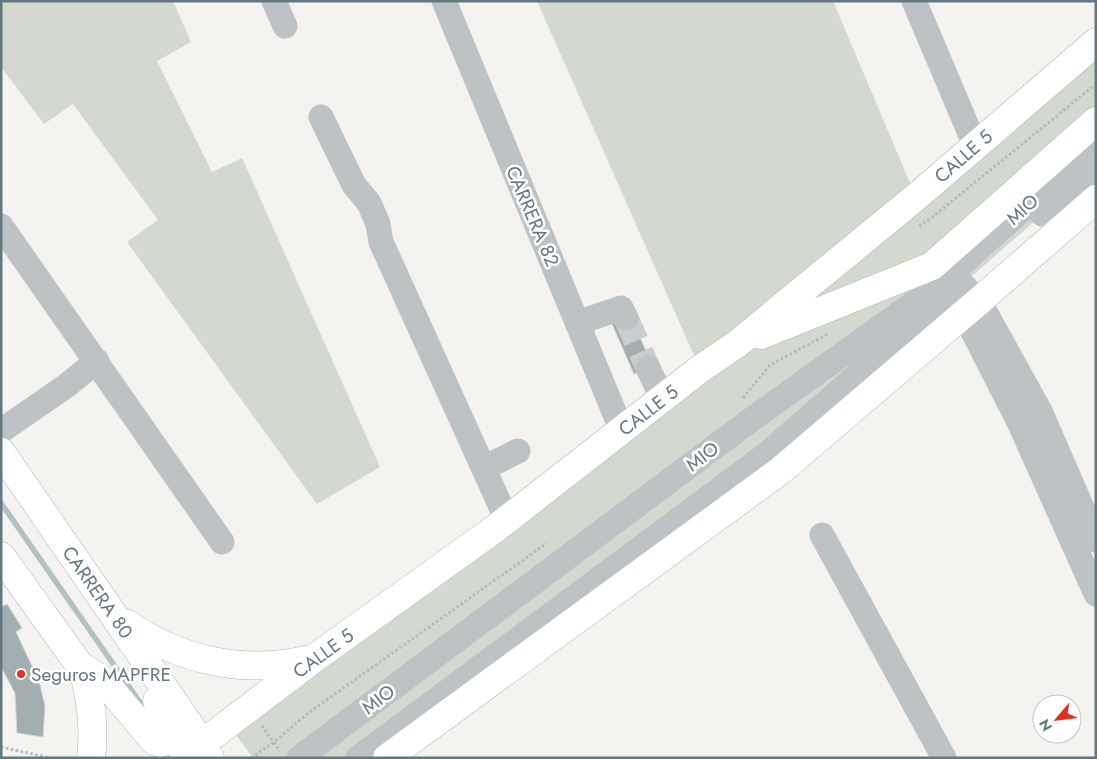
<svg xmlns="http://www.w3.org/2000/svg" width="1097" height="759" font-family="Jost,sans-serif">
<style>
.green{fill:#d4d9cf}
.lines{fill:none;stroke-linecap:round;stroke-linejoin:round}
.stream{stroke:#b1c2c3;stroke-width:5.5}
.building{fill:#a3aeb1;stroke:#d5d5d3}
.minor-tunnel{stroke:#c8cecf;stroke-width:25;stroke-dasharray:25 12;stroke-linecap:butt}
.major-casing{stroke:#aeb4b7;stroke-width:29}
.path{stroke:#b7babc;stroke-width:3;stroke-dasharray:2.5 2.5;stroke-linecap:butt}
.minor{stroke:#bdc2c4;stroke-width:25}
.major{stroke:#fff;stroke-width:28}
.poi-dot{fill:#e13023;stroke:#fff;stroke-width:2}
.labels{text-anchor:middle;stroke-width:5;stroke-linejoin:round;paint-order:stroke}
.street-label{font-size:19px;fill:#637881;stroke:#fff}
.poi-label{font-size:19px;fill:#637881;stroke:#fff;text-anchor:start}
</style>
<rect width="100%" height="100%" fill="#f4f3f0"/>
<path class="green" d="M1 1H173L191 42 157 61 212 172 242 158 380 467 317 504 127 242 158 220 73 104 44 124 1 67Z
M537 1H833L916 197 1096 42V168L767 454 358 758H253L228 724 700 369Z"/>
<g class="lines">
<path class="stream" d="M1 503 146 711"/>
</g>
<path class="building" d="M630 316 653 366 634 374 612 324Z
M7 604 22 628 16 632 39 681 45 706 43 737 17 733 15 693 1 667V607Z"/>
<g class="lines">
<path class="minor-tunnel" d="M626 318 648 368"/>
<defs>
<path id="major" d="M761 335 932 266 1096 121
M1 452 191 727 210 758
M1 556 91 681
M126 623C180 661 245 675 310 659
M82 667 103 680 154 741 161 743 169 740 173 729 157 701
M82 667C91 697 95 727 91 758
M183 758 316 657 496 528 700 369 737 344 916 197 1096 42
M387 758 780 471 979 301 1096 199"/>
</defs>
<use href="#major" class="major-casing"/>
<path class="path" d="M919 226 930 219 1096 84
M743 398 770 365 828 334
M262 726 280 751
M1 747 50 758
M251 758 274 742 307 714 547 543"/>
<path class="minor" d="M274 1 285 26
M444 1 622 431
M914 1 975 145
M321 117 354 185 369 203 378 224 381 242 507 520
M1042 214 1096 168
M1 226 222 542
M935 267 949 274 962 284 979 301 1040 411 1096 540
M964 314 1019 422 1096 594
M577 323 621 308 626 318
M648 368 662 398
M1 431 66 386 97 361
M484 468 518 451
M822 535 944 758
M299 758 744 425 932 290 1096 144
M358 758 767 454 946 298"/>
<use href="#major" class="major"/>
</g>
<circle class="poi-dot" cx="21" cy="674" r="5"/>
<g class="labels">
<g class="street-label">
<text transform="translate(963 156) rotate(-41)" y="7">CALLE 5</text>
<text transform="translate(1022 209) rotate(-42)" y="7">MIO</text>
<text transform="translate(533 216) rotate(67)" y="7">CARRERA 82</text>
<text transform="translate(648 410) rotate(-38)" y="7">CALLE 5</text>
<text transform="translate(702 456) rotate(-37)" y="7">MIO</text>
<text transform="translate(98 592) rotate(55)" y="7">CARRERA 80</text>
<text transform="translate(323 653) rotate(-36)" y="7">CALLE 5</text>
<text transform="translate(378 699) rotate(-37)" y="7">MIO</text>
</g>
<g class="poi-label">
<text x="31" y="681">Seguros MAPFRE</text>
</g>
</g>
<rect width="1097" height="759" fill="none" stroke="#637881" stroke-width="5"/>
<g transform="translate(1057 719) rotate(242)"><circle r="24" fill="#ffffff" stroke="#c1c9cd"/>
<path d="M0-4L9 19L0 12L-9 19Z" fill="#e13023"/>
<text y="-8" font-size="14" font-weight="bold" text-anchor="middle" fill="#637881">N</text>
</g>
</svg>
